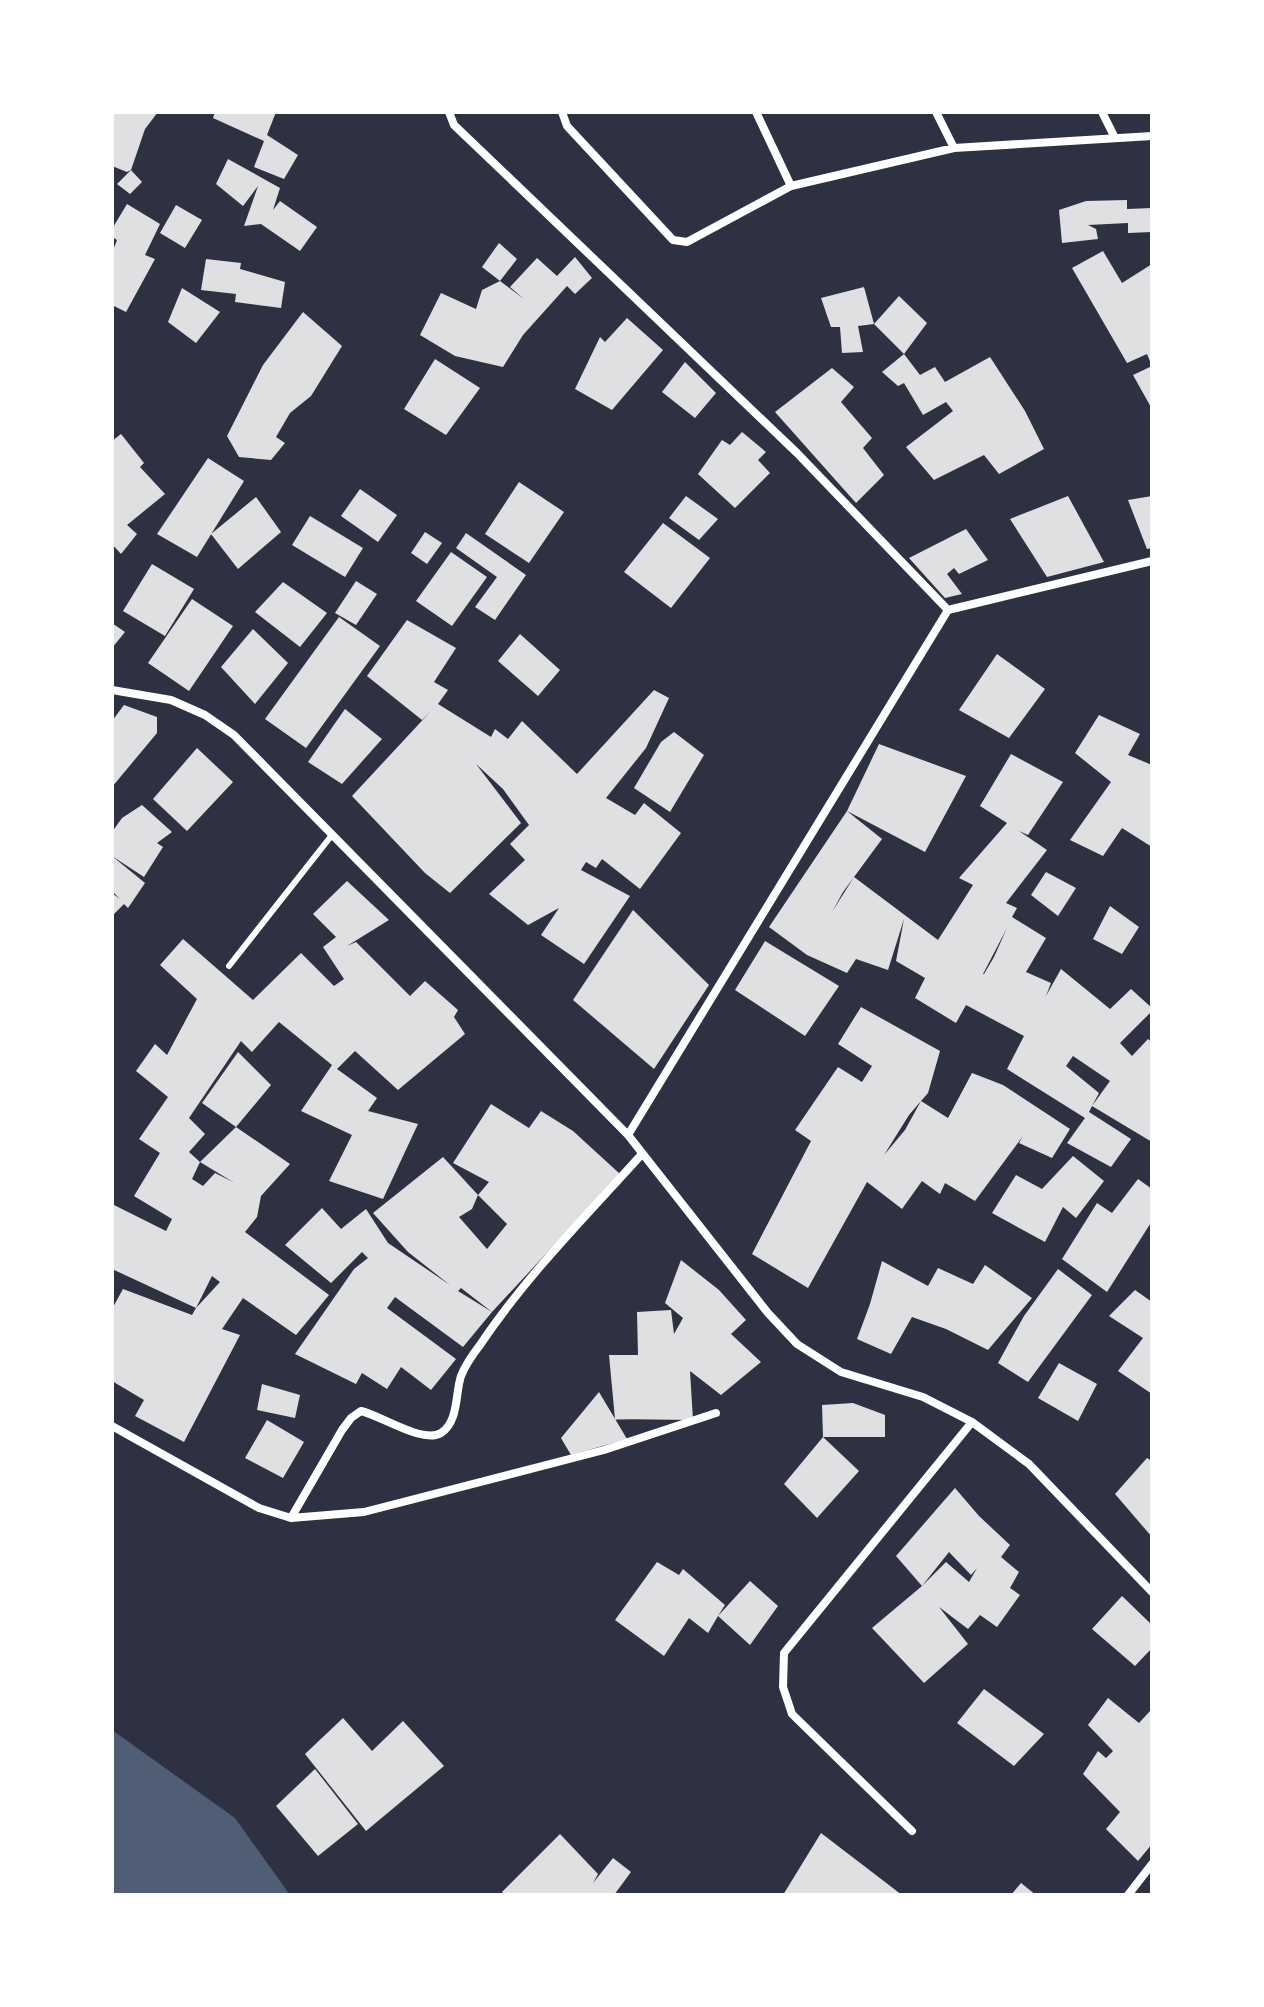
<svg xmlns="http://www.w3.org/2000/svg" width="1264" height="2007" font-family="Merriweather,serif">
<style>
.water{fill:#4f5d75}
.building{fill:#e0e0e3;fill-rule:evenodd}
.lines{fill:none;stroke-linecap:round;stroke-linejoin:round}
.service{stroke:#fff;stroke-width:6}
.minor{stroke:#fff;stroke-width:8}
</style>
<rect width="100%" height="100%" fill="#2d3142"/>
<path class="water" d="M112 1730 235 1818 290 1895H112Z"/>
<path class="building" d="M113 112H158L145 129 131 170 127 172 112 166Z
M215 112H276L267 135 298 155 284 179 254 167 264 141 213 118Z
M228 159 280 188 273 210 280 201 317 227 300 251 261 224 244 226 258 186 243 206 216 184Z
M131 170 142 182 130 194 117 184Z
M1127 200V209L1152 208V232L1128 233V223L1088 225 1096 229 1098 239 1062 243 1059 210 1086 201Z
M127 204 160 224 145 255 155 259 126 312 112 305V253L117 240 112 237V229Z
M176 205 202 220 185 248 160 233Z
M499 243 517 259 500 281 524 299 510 287 537 258 557 276 575 257 592 278 575 294 567 286 523 335 503 367 455 356 420 335 441 293 476 309 482 290 500 281 482 267Z
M1103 251 1122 283 1152 264V366L1147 354 1127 363 1072 268Z
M206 259 241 263 240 269 285 282 281 308 235 302 236 294 201 290Z
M864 287 874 324 899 296 927 323 904 354 874 324 858 326 863 352 842 353 840 327H831L821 298Z
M182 288 220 312 196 343 168 322Z
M303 312 342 346 311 396 290 413 276 437 285 443 271 460 239 457 227 436 263 365Z
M627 318 663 350 612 410 575 389 600 337 605 342Z
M904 354 920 375 935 367 945 382 990 357 1025 411 1044 449 999 474 984 455 934 480 906 447 953 411 946 402 923 415 904 383 898 386 882 372Z
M435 359 480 388 446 435 404 409Z
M685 362 716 393 695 418 662 392Z
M1152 366V409L1133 375Z
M832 368 854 387 841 402 872 438 863 448 884 475 856 503 775 412Z
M742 432 766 452 758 460 770 473 735 508 698 474 722 440 730 445Z
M121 434 144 463 140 467 165 494 127 525 137 534 121 554 112 544V441Z
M208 458 244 481 197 557 157 534Z
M519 482 564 512 529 563 485 534Z
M360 489 397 515 378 542 341 516Z
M686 496 718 519 699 540 669 518Z
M1068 496 1104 562 1047 577 1010 519Z
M1152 496V548L1147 549 1128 500Z
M256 497 281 532 238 569 211 534Z
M310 516 363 548 345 577 292 545Z
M663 523 710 558 671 608 624 572Z
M966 529 988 560 959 574 954 568 947 574 962 594 945 598 909 558Z
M425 532 442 543 427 564 411 553Z
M466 533 526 575 495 620 475 607 497 577 456 548Z
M451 552 487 577 452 626 416 601Z
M152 564 194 589 165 636 123 611Z
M356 581 377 594 356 625 335 613Z
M283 582 327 613 300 647 255 612Z
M192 599 233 626 189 691 148 663Z
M339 617 380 646 306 748 265 719Z
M407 620 456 648 434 682 448 690 438 704 491 737 495 729 508 739 522 721 577 774 654 690 669 698 646 748 606 798 635 815 644 803 681 833 640 889 602 859 596 868 586 862 581 870 630 896 584 964 541 935 559 908 528 925 489 894 525 860 510 844 529 825 503 789 476 764 521 823 450 893 425 873 352 796 431 711 422 720 367 676Z
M112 623 125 632 112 648Z
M253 629 288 663 255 704 221 667Z
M520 634 560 670 538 696 498 661Z
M997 654 1045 689 1009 738 959 710Z
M124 705 157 717V733L112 787V721Z
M345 709 382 739 342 784 308 762Z
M1099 715 1140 734 1128 755 1152 765V847L1122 828 1103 856 1070 840 1111 782 1075 753Z
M674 732 704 755 670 812 634 788 661 742Z
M879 744 966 776 925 852 847 811Z
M197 748 233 782 187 831 153 799Z
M1011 754 1063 782 1028 835 1019 831 1047 850 1006 903 1017 908 1012 917 1046 938 1026 972 1051 983 1046 996 1061 969 1110 1009 1131 989 1152 1008V1011L1120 1043 1132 1056 1148 1039 1152 1042V1142L1092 1106 1089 1112 1131 1139 1111 1167 1067 1143 1085 1118 1007 1069 1024 1036 966 1005 956 1023 915 998 925 978 896 961 904 919 888 970 856 959 847 973 807 955 769 927 847 811 882 839 843 892 832 912 854 877 938 940 973 885 959 878 1007 823 980 806ZM1007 928 994 957 984 974H983ZM1073 1056 1110 1081 1092 1106 1099 1093 1066 1066Z
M142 805 172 832 157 843 163 847 144 877 112 856V832L122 818Z
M112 856 145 883 128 908 124 904 112 916V893L120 899 112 891Z
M1046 872 1076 888 1058 916 1031 895Z
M347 881 389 920 347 946 356 942 410 996 425 981 458 1010 454 1017 465 1034 398 1090 355 1051 337 1069 377 1098 368 1111 418 1124 383 1199 329 1181 352 1135 301 1111 332 1065 279 1022 252 1052 241 1041 189 1118 205 1134 189 1152 200 1162 192 1179 203 1186 215 1173 233 1182 200 1162 236 1127 290 1164 261 1196 257 1217 245 1232 329 1295 296 1335 243 1298 222 1329 240 1335 184 1442 135 1416 144 1400 112 1381V1309L123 1289 192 1315 196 1308 112 1269V1204L166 1231 172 1219 134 1196 160 1153 139 1139 168 1097 136 1071 155 1044 167 1055 197 999 160 965 183 939 253 1000 301 953 334 986 344 979 323 947 336 937 313 914ZM212 1276 220 1282 196 1308Z
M1110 906 1139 927 1122 954 1093 939Z
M633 910 709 985 654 1069 573 1000Z
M765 941 839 986 805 1036 735 990Z
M861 1007 940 1051 928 1093 921 1101 948 1118 972 1073 1003 1085 1070 1129 1052 1158 1019 1143 1023 1136 975 1201 945 1183 940 1194 922 1181 902 1209 867 1182 808 1288 752 1254 811 1141 795 1130 838 1067 862 1082 872 1066 838 1044ZM921 1101 905 1130 884 1155 909 1115Z
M238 1052 271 1085 236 1127 202 1103Z
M491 1104 529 1128 541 1111 573 1131 620 1174 492 1312 461 1288 458 1291 492 1312 463 1347 395 1297 387 1308 456 1359 431 1390 401 1367 387 1389 362 1373 356 1384 295 1354 354 1269 368 1258 362 1252 331 1283 285 1245 322 1208 341 1229 366 1209 388 1243 450 1285 408 1252 373 1213 443 1157 478 1195 472 1209 459 1217 487 1249 507 1224 478 1195 489 1182 453 1163Z
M1073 1156 1104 1181 1076 1218 1063 1207 1045 1242 992 1213 1016 1175 1042 1189Z
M1138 1179 1152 1189V1221L1107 1292 1062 1259 1097 1203 1112 1213Z
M681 1260 719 1290 746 1320 731 1334 761 1362 721 1395 690 1371 693 1420 615 1419 609 1355H638L637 1312 671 1310 674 1334 683 1318 665 1303Z
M882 1261 928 1286 938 1268 973 1284 985 1265 1032 1298 988 1350 946 1329 912 1317 891 1354 857 1339 870 1304Z
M1058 1269 1092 1295 1028 1382 998 1363 1024 1316Z
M1135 1290 1152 1302V1394L1118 1371 1143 1338 1109 1316Z
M1059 1363 1097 1384 1078 1421 1038 1398Z
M262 1384 300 1395 295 1418 257 1410Z
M599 1392 627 1439 571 1455 561 1438Z
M853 1403 885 1415V1437H823L822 1405Z
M267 1420 304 1442 283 1478 245 1458Z
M823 1437 859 1471 817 1518 784 1484Z
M1147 1458 1152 1461V1537L1115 1494Z
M955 1488 979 1516 1010 1545 1001 1557 1019 1572 1010 1588 1020 1595 997 1627 980 1615 968 1629 939 1607 968 1644 924 1683 872 1628 922 1586 896 1556ZM949 1552 971 1575 977 1568 969 1582 946 1562 922 1586Z
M657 1562 679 1575 683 1569 725 1605 718 1616 750 1581 778 1606 750 1645 718 1616 708 1633 689 1618 664 1656 615 1620Z
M1122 1596 1152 1625V1648L1135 1666 1092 1629Z
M984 1689 1044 1734 1014 1766 957 1723Z
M1108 1698 1139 1723 1150 1711 1152 1712V1844L1138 1861 1106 1829 1120 1812 1083 1774 1098 1751 1106 1758 1113 1751 1088 1725Z
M343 1718 372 1751 403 1721 444 1766 366 1831 305 1754Z
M315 1769 358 1824 318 1856 276 1806Z
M821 1833 902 1895H783Z
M560 1834 598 1874 593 1883 613 1858 631 1872 614 1895H504L502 1892Z
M1021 1883 1036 1895H1011Z"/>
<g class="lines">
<path class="service" d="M229 966 332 835"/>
<path class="minor" d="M449 112 454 125 797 453 948 610
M562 112 567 126 673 240 687 242 791 186 954 148 1152 136
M756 112 791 186
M936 112 954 148
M1102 112 1115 138
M112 690 171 700 205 715 234 735 628 1135 768 1313 797 1344 841 1372 923 1397 972 1422 1029 1464 1152 1592
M628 1135 948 610 1152 561
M112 1426 259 1508 291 1518 364 1512 604 1450 716 1413
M291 1518 342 1430 351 1418 361 1411C382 1416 423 1444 441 1433 459 1421 455 1394 461 1376 465 1366 473 1354 480 1345 527 1275 586 1216 642 1154
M912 1831 792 1714 783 1687 784 1653 972 1422
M1128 1895 1152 1864"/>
</g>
<rect width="1264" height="2007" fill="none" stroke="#ffffff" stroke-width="228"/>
</svg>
